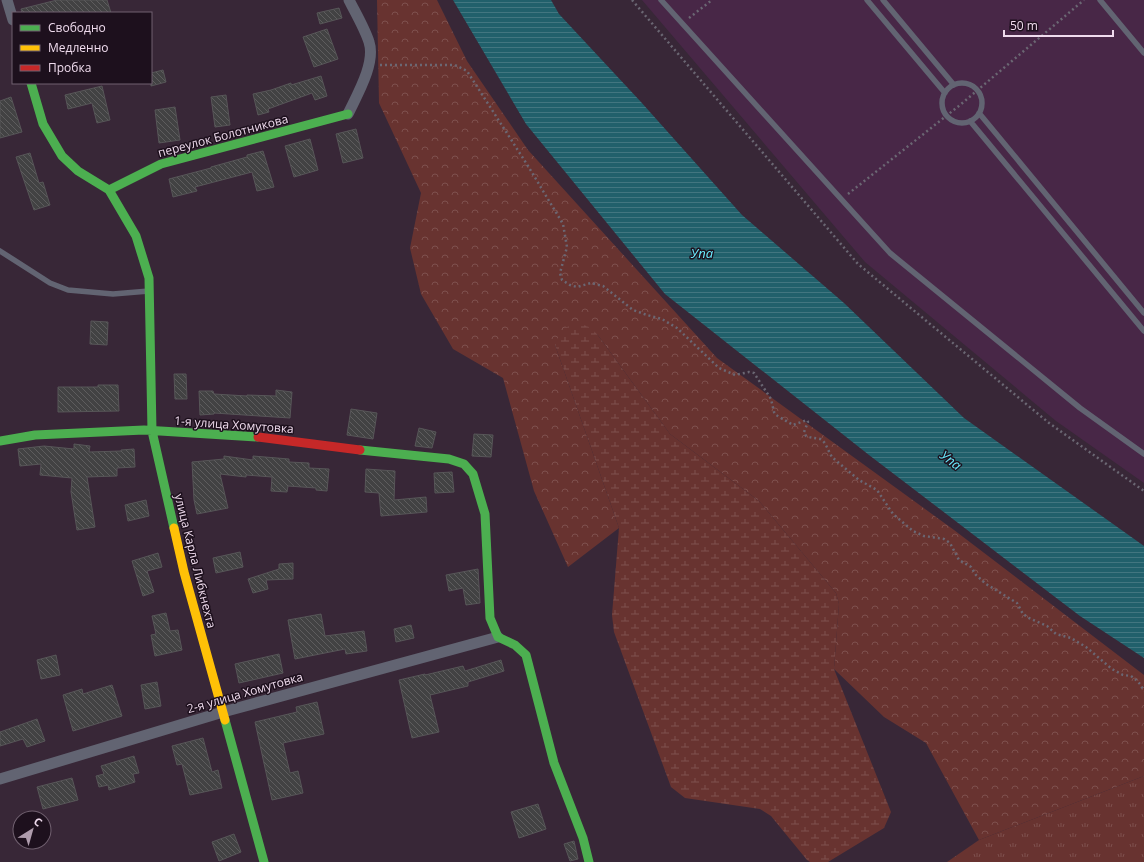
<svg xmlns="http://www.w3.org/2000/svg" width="1144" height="862" font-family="'Open Sans',sans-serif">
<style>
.built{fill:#482747}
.grass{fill:url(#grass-tufts)}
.forest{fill:url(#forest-crowns)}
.wetland{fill:url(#wetland-marsh)}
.water{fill:url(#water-rules)}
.building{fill:url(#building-back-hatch);stroke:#575658}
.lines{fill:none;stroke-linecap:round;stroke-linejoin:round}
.path{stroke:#6b6773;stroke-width:2.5;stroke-dasharray:2 3;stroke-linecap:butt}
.lane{stroke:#626472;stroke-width:5.5}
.street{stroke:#626472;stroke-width:11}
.fast{stroke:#4caf50;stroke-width:9}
.slow{stroke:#ffc107;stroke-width:9}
.jam{stroke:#c62828;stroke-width:9}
.labels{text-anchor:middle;stroke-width:3;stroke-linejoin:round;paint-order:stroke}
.street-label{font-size:12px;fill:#efdbed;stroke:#1d101d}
.water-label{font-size:13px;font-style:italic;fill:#69ecff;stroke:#1d101d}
</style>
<defs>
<pattern id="grass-tufts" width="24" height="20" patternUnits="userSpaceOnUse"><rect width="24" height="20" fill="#683330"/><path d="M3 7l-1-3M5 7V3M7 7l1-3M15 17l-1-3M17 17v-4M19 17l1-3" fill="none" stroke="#7e504e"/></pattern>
<pattern id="forest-crowns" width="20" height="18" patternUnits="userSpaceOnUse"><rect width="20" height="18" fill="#683330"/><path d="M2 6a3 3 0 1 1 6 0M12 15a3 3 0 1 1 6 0" fill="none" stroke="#7e504e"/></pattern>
<pattern id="wetland-marsh" width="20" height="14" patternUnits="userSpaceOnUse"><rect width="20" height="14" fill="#683330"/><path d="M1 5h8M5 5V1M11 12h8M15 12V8" fill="none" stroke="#7e504e"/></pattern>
<pattern id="water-rules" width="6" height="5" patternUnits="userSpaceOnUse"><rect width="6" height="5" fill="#21606b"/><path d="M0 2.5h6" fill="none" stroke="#427680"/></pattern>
<pattern id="building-back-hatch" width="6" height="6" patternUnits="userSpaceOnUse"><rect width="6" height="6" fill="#424243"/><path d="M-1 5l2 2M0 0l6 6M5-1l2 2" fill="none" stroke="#5e5d5e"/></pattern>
</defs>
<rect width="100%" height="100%" fill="#382737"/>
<path class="built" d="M642 0H1144V483L1056 421 865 262Z"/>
<path class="grass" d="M1144 776V862H947L979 840Z"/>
<path class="forest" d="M377 0H437L467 61 528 150 717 358 954 530 1144 675V776L979 840 926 743 884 717 834 669 839 604 836 593 759 501 670 434 597 334 555 345 619 528 568 567 534 491 503 378 453 349 421 294 410 248 421 193 379 103Z"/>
<path class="wetland" d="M579 323 589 327 597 334 670 434 759 501 836 593 839 604 834 669 891 812 884 828 828 862H810L807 860 771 816 760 809 685 798 671 787 614 632 612 615 619 528 555 345C559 332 565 325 579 323Z"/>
<path class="water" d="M453 0H551L559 14 641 102 742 215 844 303 964 418 1144 546V658L1080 616 869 455 665 294 526 124Z"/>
<path class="building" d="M57 0H107L111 13H22L21 9Z
M339 8 342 18 320 24 317 13Z
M327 29 338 59 314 67 303 37Z
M163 70 166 82 151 86V73Z
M321 76 327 96 315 100 312 93 268 109 269 112 258 115 253 94 271 90 291 83V85Z
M102 86 110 120 97 123 92 103 68 109 65 95Z
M226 95 230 125 215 127 211 97Z
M11 97 22 132 0 138V101Z
M175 107 180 140 159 143 155 110Z
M356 129 363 158 343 163 336 134Z
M310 139 318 170 294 177 285 146Z
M263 151 274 187 257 191 252 172 195 187 197 191 173 197 169 179 211 168V167L247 157V155Z
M30 153 39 183 43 182 50 205 34 210 16 157Z
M91 321 108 322 107 345 90 344Z
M174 374H186L187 399H175Z
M98 385H118L119 411 58 412V387H98Z
M276 390 292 392 290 418 214 413V414L200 415 199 391H213L214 394 247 396V395L276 396Z
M351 409 377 413 373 439 347 435Z
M419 428 436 432 432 448 415 446Z
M474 434 493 435 491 457 472 456Z
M74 444 90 446 89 452 121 451V450L134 449 135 467 117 468V476L87 477 95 527 77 530 71 492 72 478 40 475 41 464 20 466 18 449 44 446 74 449Z
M224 456 253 460V456L289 459V462L309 463V468L329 469 327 491 316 490V488L288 486 287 492 271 491 272 477 246 475V477L220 474 228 508 197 514 194 500 192 462 224 459Z
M366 469 395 471 394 500 426 497 427 512 381 516 379 493 365 492Z
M452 472 454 492 435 493 434 473Z
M146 500 149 516 128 521 125 505Z
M240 552 243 567 216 573 213 558Z
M158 553 162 567 147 571 154 592 143 596 132 561Z
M293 563V579L266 580 268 589 253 593 248 579 279 569V564Z
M478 569 480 603 466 605 463 588 449 591 446 575Z
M166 613 170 631 178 630 182 650 155 656 151 635 156 634 152 616Z
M321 614 325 636 364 631 367 651 346 654 345 649 295 659 288 620Z
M411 625 414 638 396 642 394 629Z
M279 654 283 673 239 683 235 664Z
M56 655 60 675 41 679 37 660Z
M501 660 504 671 468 682V686L430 695 439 732 412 738 399 680 425 674V675L463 666 465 671Z
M157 682 161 706 145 709 141 685Z
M112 685 122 716 73 731 63 695 82 689 83 694Z
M317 702 324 734 283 743 290 773 298 771 303 793 272 800 255 722 297 712 296 707Z
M37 719 45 741 27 747 23 739 0 746V732Z
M203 738 212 772 218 770 222 788 190 795 182 764 177 765 172 746Z
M134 756 139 773 133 774 135 782 109 790 108 785 99 787 96 776 104 774 101 766Z
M72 778 78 800 43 809 37 787Z
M538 804 546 829 519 838 511 812Z
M234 834 241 852 219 861 212 842Z
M574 841 578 859 570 861 564 844Z"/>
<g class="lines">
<path class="path" d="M632 0 858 264 1049 423 1144 491
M689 18 712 0
M380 65H455L467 71 528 166 563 224 567 247 560 273 562 280 570 285 577 287 591 283 603 286 633 310 647 315 662 319 677 328 719 368 735 375 749 372 754 373 771 399 774 412 776 415 793 425 807 420 808 422 804 432 806 436C811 438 815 438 820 439 827 442 828 453 833 458L859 480 877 490 893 514 913 531 924 536 944 539 950 543 959 560 971 567 976 575 986 584 1017 603 1023 614 1029 618 1047 626 1056 634 1071 638 1086 647 1112 669 1123 675 1131 676 1135 679 1140 684 1144 691
M848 194 960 105 1084 0"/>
<path class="lane" d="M661 0 890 253 1080 408 1144 454
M867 0 945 93
M883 0 954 85
M1100 0 1144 53
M942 103a20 20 0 1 1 40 0a20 20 0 1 1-40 0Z
M979 113 1144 313
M970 121 1144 331
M0 251 50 283 68 290 113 294 149 291"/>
<path class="street" d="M7 0 13 20
M348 114C357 95 376 63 369 42 365 29 355 12 349 0
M0 779 223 712 498 637"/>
<path class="fast" d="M31 83 43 124 62 156 78 171 109 190 136 236 149 278 152 431 174 528
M109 190 161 164 348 114
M0 441 35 435 144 430 258 437
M360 450 449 459 464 464 473 474 485 514 490 618 498 637 515 645 526 655 554 763 583 838 589 862
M225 720 264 862"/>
<path class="slow" d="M174 528 184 572 225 720"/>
<path class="jam" d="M258 437 360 450"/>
</g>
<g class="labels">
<g class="street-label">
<text transform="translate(223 136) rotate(-15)" y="4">переулок Болотникова</text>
<text transform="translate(234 425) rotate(4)" y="4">1-я улица Хомутовка</text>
<text transform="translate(195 561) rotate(76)" y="4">улица Карла Либкнехта</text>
<text transform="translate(245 693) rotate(-16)" y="4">2-я улица Хомутовка</text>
</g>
<g class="water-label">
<text x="702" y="258">Упа</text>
<text transform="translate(951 460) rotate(37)" y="5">Упа</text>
</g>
</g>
<rect x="12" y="12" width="140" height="72" fill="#1d101d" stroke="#716170"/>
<rect x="20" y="25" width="20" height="6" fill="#4caf50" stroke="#716170"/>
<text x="48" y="32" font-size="12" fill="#efdbed">Свободно</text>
<rect x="20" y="45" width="20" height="6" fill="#ffc107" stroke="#716170"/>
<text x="48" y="52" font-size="12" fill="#efdbed">Медленно</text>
<rect x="20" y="65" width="20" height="6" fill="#c62828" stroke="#716170"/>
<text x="48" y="72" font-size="12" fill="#efdbed">Пробка</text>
<g transform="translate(32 830) rotate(37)"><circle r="19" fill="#1d101d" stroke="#716170"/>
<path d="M0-3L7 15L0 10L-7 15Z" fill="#af9cad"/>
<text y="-6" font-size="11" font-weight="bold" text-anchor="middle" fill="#efdbed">С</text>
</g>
<path d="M1004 30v6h109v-6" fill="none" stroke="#efdbed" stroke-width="2"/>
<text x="1010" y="30" font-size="12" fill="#efdbed" stroke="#1d101d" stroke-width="3" paint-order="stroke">50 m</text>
</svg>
